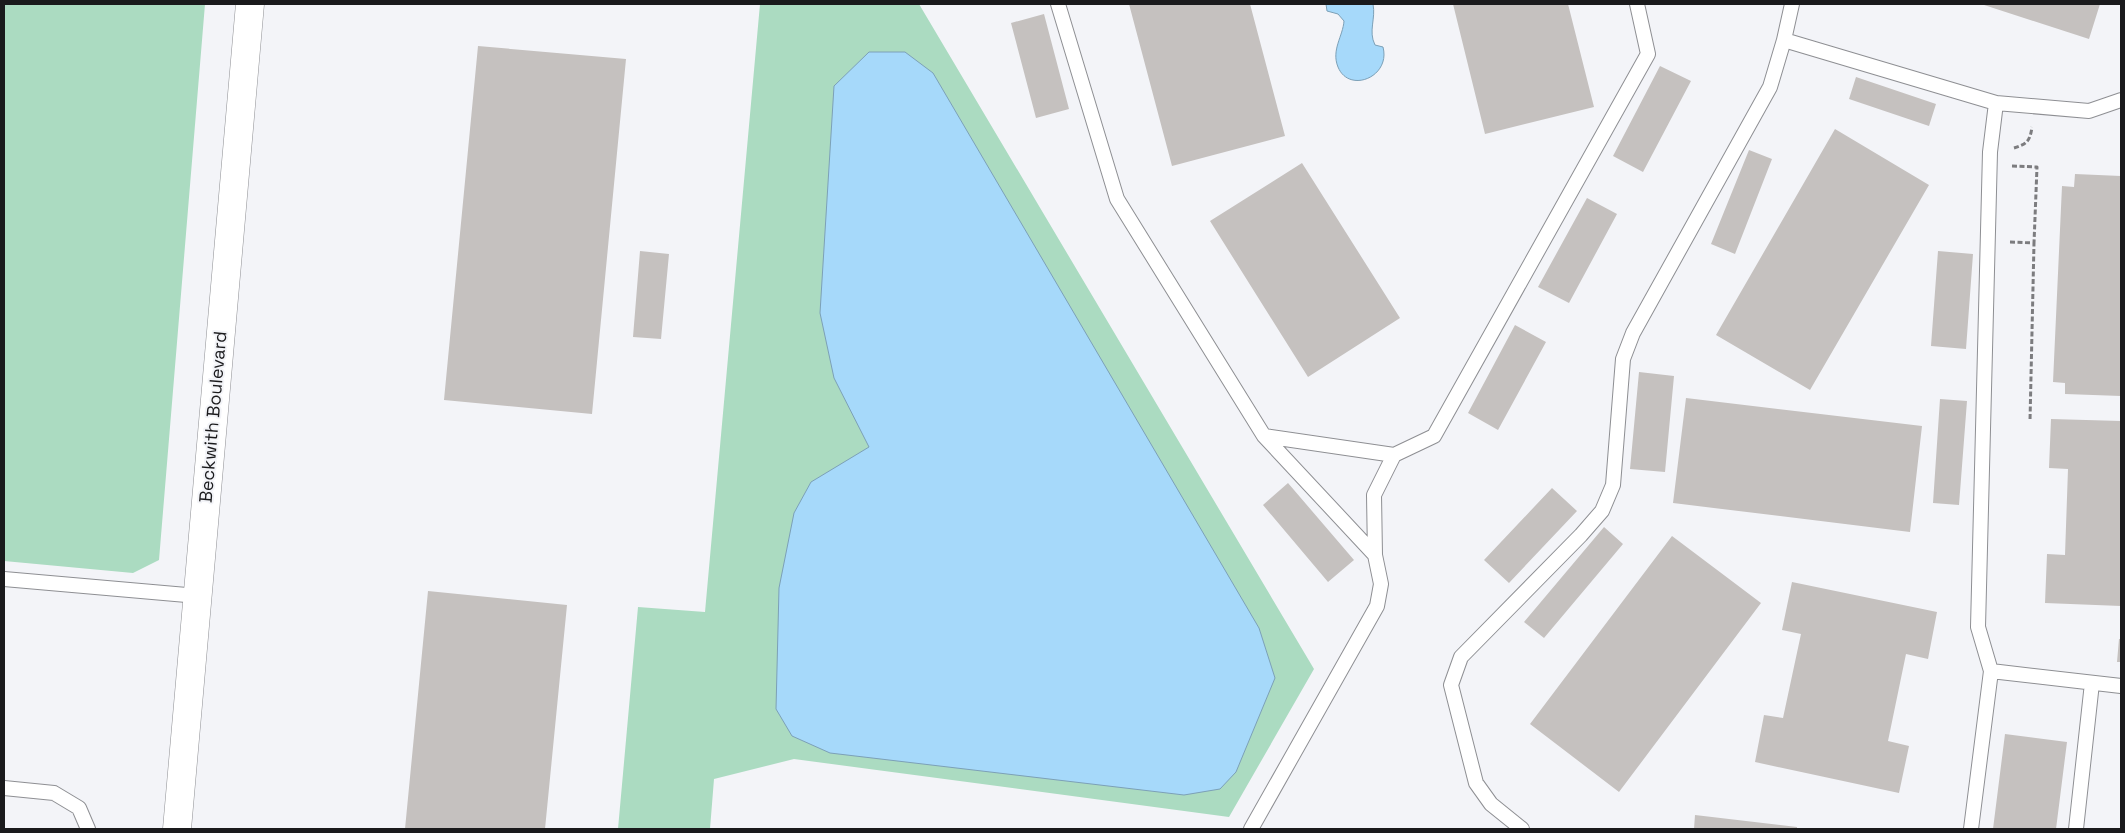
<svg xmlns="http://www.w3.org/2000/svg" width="2125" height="833" font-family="'Space Grotesk',sans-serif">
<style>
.green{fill:#abdbc1}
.water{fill:#a6d9fa;stroke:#7ca0b7}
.building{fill:#c5c1bf}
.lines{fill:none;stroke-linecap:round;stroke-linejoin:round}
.lane-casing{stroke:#8e8f93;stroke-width:16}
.street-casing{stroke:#8e8f93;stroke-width:29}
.path{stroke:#7c7c7f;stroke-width:3;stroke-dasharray:5 2.5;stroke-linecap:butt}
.lane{stroke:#fff;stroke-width:14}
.street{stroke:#fff;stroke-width:28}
.labels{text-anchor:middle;stroke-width:4;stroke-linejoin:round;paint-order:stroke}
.street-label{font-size:18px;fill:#1a1a1c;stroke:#f3f4f8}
</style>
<rect width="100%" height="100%" fill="#f3f4f8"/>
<path class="green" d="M4 4H205L159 560 133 573 4 561Z
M760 4H919L1314 669 1229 817 794 759 714 779 710 829H618L638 607 705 612Z"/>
<path class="water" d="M1326 4H1373C1376 19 1368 31 1375 45L1383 47C1391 77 1349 94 1338 67 1331 50 1343 36 1344 21L1338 14 1327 11Z
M869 52H905L933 73 1259 628 1275 678 1236 772 1220 789 1184 795 830 753 792 736 776 709 779 588 794 513 811 482 869 447 834 378 820 313 834 86Z"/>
<path class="building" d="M1129 4H1250L1285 136 1172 166Z
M1453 4H1568L1594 107 1485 134Z
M1981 4H2100L2089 39Z
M1044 14 1069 109 1036 118 1011 23Z
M478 46 626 59 592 414 444 400Z
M1660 66 1691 81 1643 172 1613 156Z
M1856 77 1936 104 1929 126 1849 99Z
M1835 129 1929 185 1810 390 1716 335Z
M1749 150 1772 159 1735 254 1711 244Z
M1302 163 1400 318 1308 377 1210 221Z
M2075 174 2121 176V396L2065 394V383L2053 382 2062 186 2074 187Z
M1587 198 1617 214 1569 303 1538 287Z
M640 251 669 254 661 339 633 337Z
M1938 251 1973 254 1966 349 1931 346Z
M1515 325 1546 342 1498 430 1468 413Z
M1639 372 1674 376 1665 472 1630 469Z
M1686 398 1922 426 1910 532 1673 503Z
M1940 399 1967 401 1959 505 1933 503Z
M2051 419 2121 421V606L2045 603 2047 554 2065 555 2068 469 2049 468Z
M1288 483 1354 560 1328 582 1263 505Z
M1552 488 1577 511 1509 583 1484 560Z
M1604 527 1623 544 1544 638 1524 622Z
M1672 536 1761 603 1619 792 1530 724Z
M1792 582 1937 612 1928 659 1906 654 1888 741 1909 746 1899 793 1755 762 1764 715 1783 718 1801 634 1782 630Z
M428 591 567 605 545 829H405Z
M2119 639H2121V662H2117Z
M2005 734 2067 742 2056 829H1993Z
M1695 815 1797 827V829H1694Z"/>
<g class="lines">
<defs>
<path id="lane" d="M1058 4 1117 199 1264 436 1375 555 1381 584 1377 606 1251 829
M1784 40 1996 103 2089 111 2121 100
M1264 436 1394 455
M1375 555 1374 495 1394 455 1434 436 1648 54 1637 4
M4 579 198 596
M1991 671 2121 686
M4 788 54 793 79 808 88 829
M1522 829 1491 804 1476 783 1451 685 1461 657 1581 535 1602 511 1613 485 1623 359 1633 333 1770 87 1784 40 1792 4
M1971 829 1991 671 1978 627 1990 152 1996 103
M2076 829 2092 683"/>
<path id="street" d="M177 829 250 4"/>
</defs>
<use href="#lane" class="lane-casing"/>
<use href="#street" class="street-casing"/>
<path class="path" d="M2014 148C2027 144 2030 141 2032 127
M2012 166 2037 167 2034 243
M2010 242 2034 243 2030 421"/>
<use href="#lane" class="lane"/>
<use href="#street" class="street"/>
</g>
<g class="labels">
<g class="street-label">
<text transform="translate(213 417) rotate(-85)" y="6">Beckwith Boulevard</text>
</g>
</g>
<rect width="2125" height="833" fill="none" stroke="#1a1a1c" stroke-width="10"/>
</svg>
